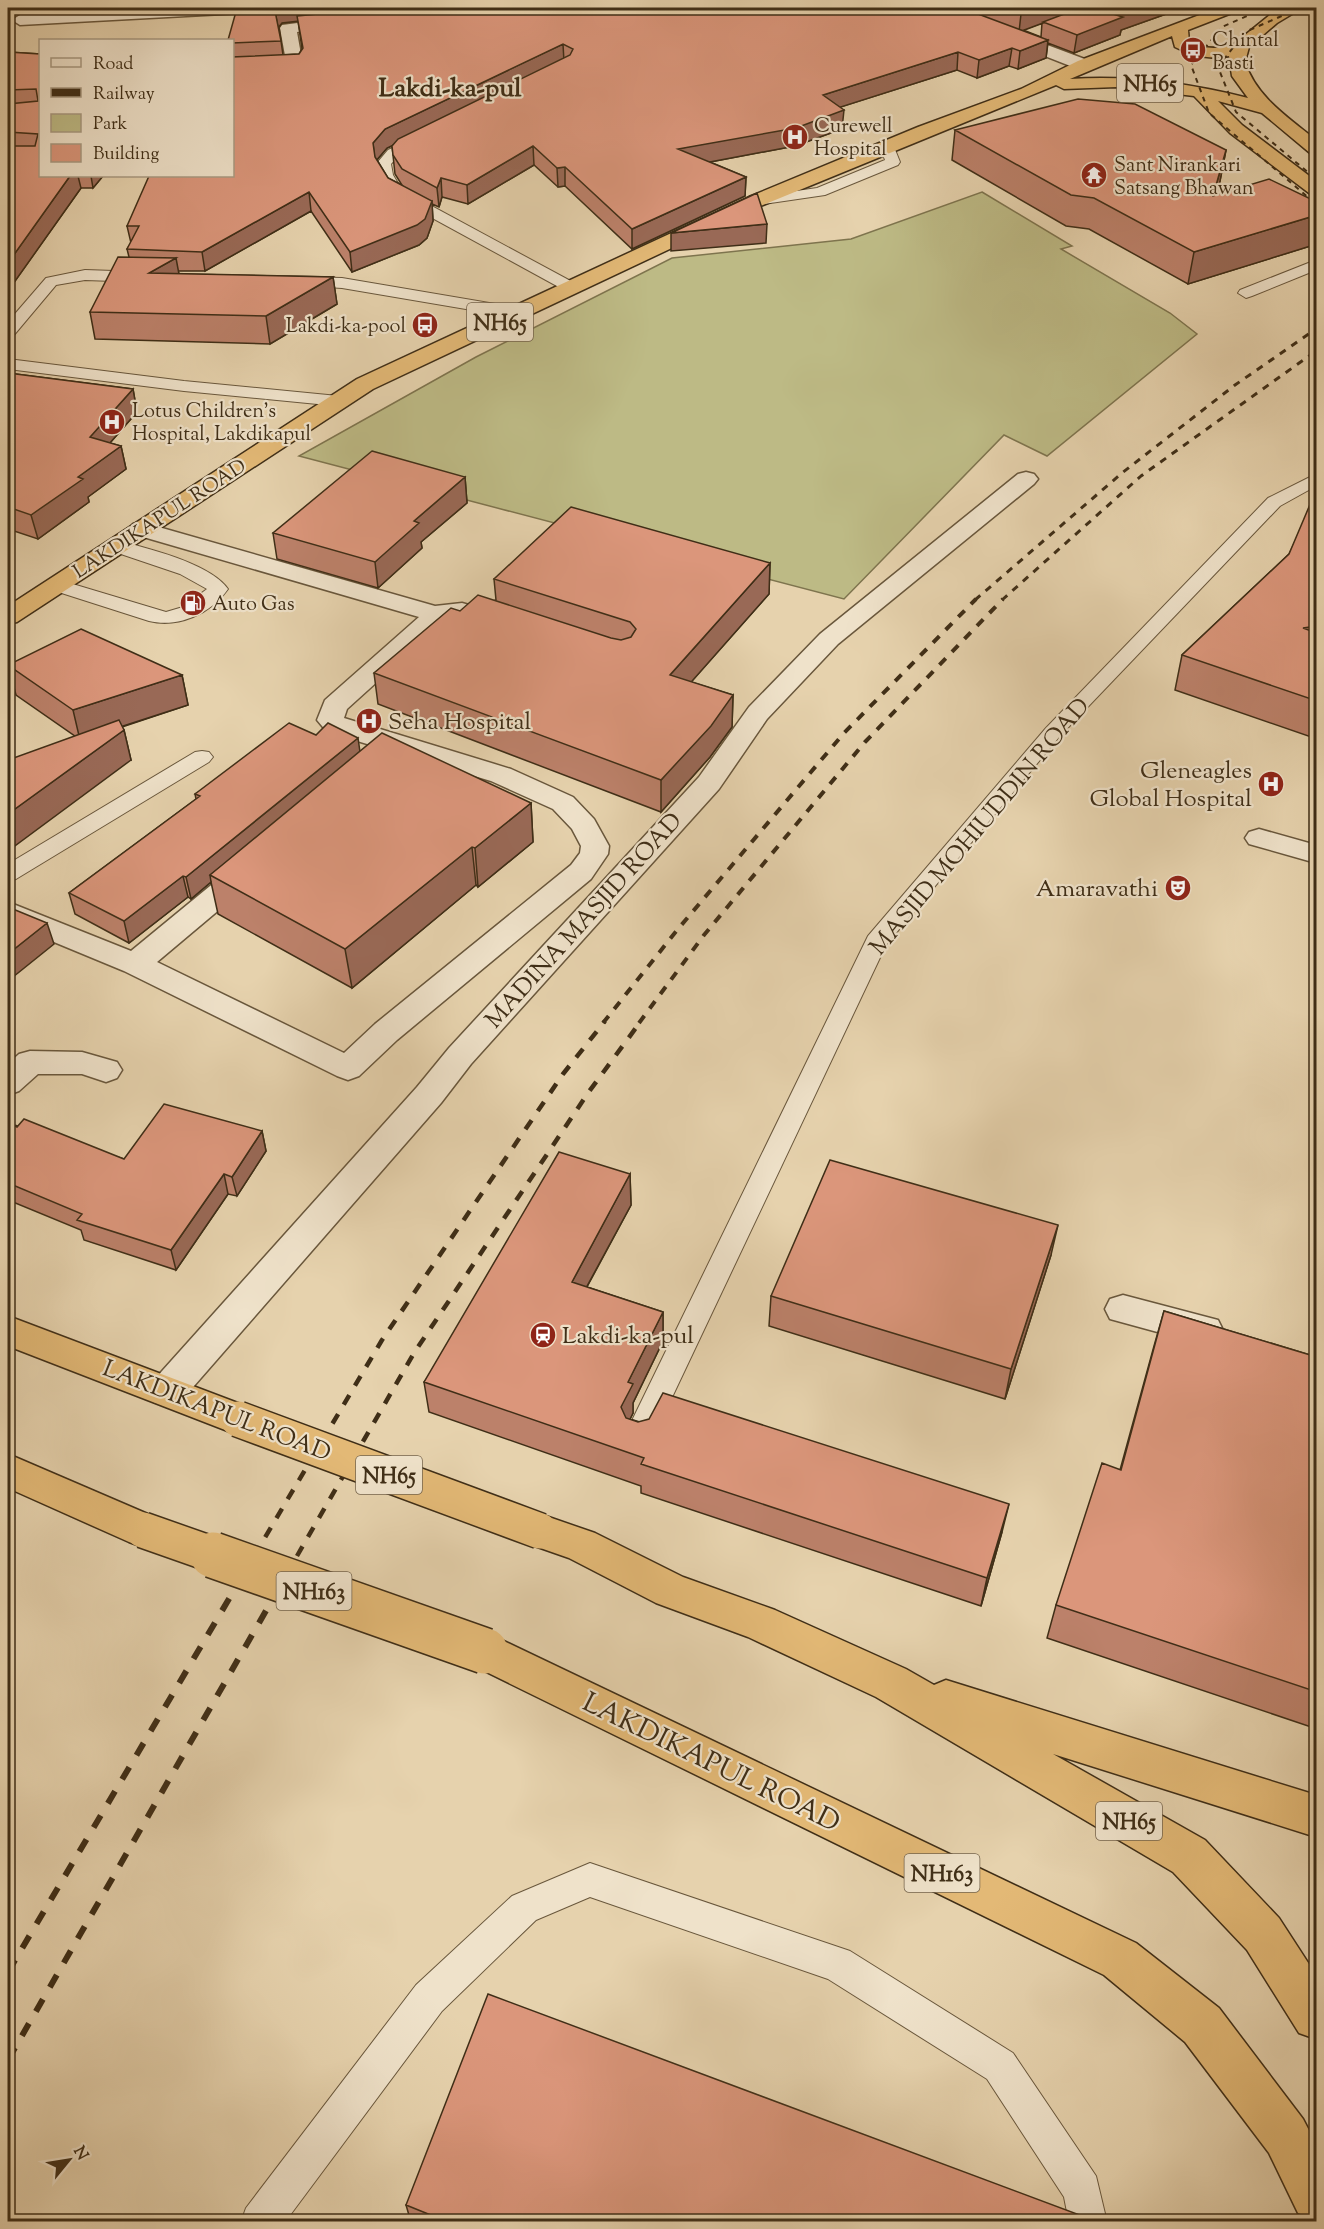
<svg xmlns="http://www.w3.org/2000/svg" width="1324" height="2229" font-family="'Sorts Mill Goudy',serif">
<style>
.green{fill:#bdba85;stroke:#7e744e;stroke-width:1.5}
.lines{fill:none;stroke-linecap:round;stroke-linejoin:round}
.lane-casing{stroke:#69573c;stroke-width:2}
.street-casing{stroke:#69573c;stroke-width:3}
.highway-casing{stroke:#3f2e17;stroke-width:3}
.lane{fill:#efe2ca;fill-rule:evenodd}
.street{fill:#efe2ca;fill-rule:evenodd}
.highway{fill:#e3b976;fill-rule:evenodd}
.rail-far4{stroke:#3f2e17;stroke-width:2;stroke-dasharray:5 5;stroke-linecap:butt}
.rail-far3{stroke:#3f2e17;stroke-width:3;stroke-dasharray:7 7;stroke-linecap:butt}
.rail-far2{stroke:#3f2e17;stroke-width:4;stroke-dasharray:9 9;stroke-linecap:butt}
.rail-far1{stroke:#3f2e17;stroke-width:4.5;stroke-dasharray:11 11;stroke-linecap:butt}
.rail{stroke:#3f2e17;stroke-width:6;stroke-dasharray:14 14;stroke-linecap:butt}
.highway-bridge-far1-casing{stroke:#3f2e17;stroke-width:38;stroke-linecap:butt}
.highway-bridge-casing{stroke:#3f2e17;stroke-width:48;stroke-linecap:butt}
.highway-bridge-far1{stroke:#e3b976;stroke-width:35}
.highway-bridge{stroke:#e3b976;stroke-width:45}
.wall{fill:#bc816a;stroke:#3f2e17;stroke-width:1.5;fill-rule:evenodd}
.shaded-wall{fill:#996956;stroke:#3f2e17;stroke-width:1.5}
.building{fill:#db967b;stroke:#3f2e17;stroke-width:1.5}
.labels{text-anchor:middle;stroke-width:4.5;stroke-linejoin:round;paint-order:stroke}
.far-poi-label{font-size:20px;fill:#3f2e17;stroke:#efe2ca;text-anchor:start}
.far-street-label{font-size:20px;fill:#3f2e17;stroke:#efe2ca}
.shield{fill:#efe2ca;stroke:#74644d;stroke-width:1.5}
.shield-label{font-size:22px;font-weight:bold;fill:#3f2e17}
.poi-label{font-size:24px;fill:#3f2e17;stroke:#efe2ca;text-anchor:start}
.street-label{font-size:24px;fill:#3f2e17;stroke:#efe2ca}
.far-district-label{font-size:26px;font-weight:bold;fill:#3f2e17;stroke:#efe2ca}
.near-street-label{font-size:28px;fill:#3f2e17;stroke:#efe2ca}
</style>
<rect width="100%" height="100%" fill="#e6d2ad"/>
<filter id="stains"><feTurbulence type="fractalNoise" baseFrequency=".00333" numOctaves="4"/><feColorMatrix values="0 0 0 0 .2 0 0 0 0 .09 0 0 0 0 .02 0 0 0 .5 -.17"/></filter>
<radialGradient id="worn" r=".72"><stop offset=".6" stop-color="#630" stop-opacity="0"/><stop offset="1" stop-color="#630" stop-opacity=".3"/></radialGradient>
<path class="green" d="M982 192 1072 246 1061 249 1170 313 1197 334 1047 456 1004 435 844 599 299 456 476 357 672 258 851 239Z"/>
<g class="lines">
<defs>
<path id="lane" d="M423 134 430 138 428 141 398 156 391 164 393 175 402 190 578 285 580 288 578 291H566L392 196 379 175 377 163 388 150Z
M887 143 894 147 900 162 898 165 825 195 756 205 749 201 756 197 817 188 885 160 880 147Z
M1316 260V270L1252 296 1246 298 1238 293 1240 290Z
M85 270 143 272 151 277 143 282 85 280 56 285 14 335 8 337V322L46 278Z
M300 277 342 278 519 308 527 313 519 318 342 288 295 285 292 282 295 279Z
M8 359 184 381 338 396 346 401 338 406 184 391 8 369Z
M1316 474V486L1280 506 1060 736 886 945 649 1446 639 1449 629 1446 624 1437 868 936 1046 728 1268 498Z
M116 540C146 548 210 563 228 589 211 614 178 628 149 621L49 589 46 585 56 579 166 612 183 607 207 589 180 574 109 550 107 546Z
M202 751 209 752 213 757 209 762 16 879 8 881V864L195 752Z
M590 1863 850 1951 1013 2053 1096 2176 1107 2222H1069L1064 2197 987 2079 828 1979 590 1897 536 1920 442 2011 285 2222H241L246 2208 416 1985 512 1896Z"/>
<path id="street" d="M163 8H250L242 13 20 25 12 20 20 15Z
M928 8H949L1090 61 1092 65 1084 70 1078 69 930 11Z
M344 17 350 19 352 22 350 25 297 32 303 66 301 70 232 73V63L286 61 280 28 282 25Z
M1026 472 1034 474 1038 479 1034 484 838 644 767 719 719 789 471 1064 441 1103 180 1402 167 1406 154 1402 148 1391 154 1380 417 1087 449 1048 699 777 749 707 820 634 1018 474Z
M141 522 435 606 462 603 515 618 519 623 515 628 506 631 465 618 462 624 453 627 441 624 347 709 344 718 511 769 573 797 594 819 609 846 608 854 591 879 397 1040 359 1076 348 1080 337 1076 124 971 8 923V902L131 951 238 863 248 861 258 863 263 870 258 877 157 962 344 1053 375 1024 571 865 580 853 581 846 572 829 553 809 491 781 327 732 317 720 325 700 419 617 133 534 129 529 133 524Z
M1259 829 1316 845V863L1249 844 1245 838 1249 832Z
M30 1051 82 1052 117 1062 122 1070 117 1078 106 1082 82 1074H38L19 1091 8 1095V1064L19 1054Z
M1123 1295 1218 1320 1223 1330 1218 1340 1205 1345 1110 1319 1105 1309 1110 1299Z"/>
<path id="highway" d="M1218 8H1239L1237 11 1188 30 1189 42C1204 49 1218 50 1234 44L1276 10 1302 8 1277 23 1249 47 1245 62C1256 97 1289 118 1316 140V154L1310 153 1262 113 1218 101 1242 125 1316 181V194L1309 193 1230 133 1194 96 1117 87 1064 89 1056 85 763 205 373 389 17 622 8 624V606L357 379 749 197 918 127 1021 89 1078 61ZM1172 36 1175 47C1192 56 1211 60 1229 56L1232 76 1248 98C1189 83 1131 75 1070 79Z
M8 1316 251 1408 257 1419 251 1430 238 1435 8 1346Z
M8 1454 157 1518 163 1530 157 1542 143 1547 129 1542 8 1488Z
M540 1514 595 1533 683 1577 775 1610 906 1669 934 1685 946 1680 1316 1795V1837L1053 1754 1205 1840 1279 1918 1316 1975V2039L1299 2033 1247 1950 1173 1872 876 1697 748 1637 656 1603 569 1558 526 1543 520 1531 526 1519Z
M485 1632 1136 1943 1219 2008 1303 2119 1316 2144V2220L1298 2213 1269 2153 1185 2042 1104 1975 470 1664 464 1651 470 1638Z"/>
</defs>
<use href="#lane" class="lane-casing"/>
<use href="#street" class="street-casing"/>
<use href="#highway" class="highway-casing"/>
<use href="#lane" class="lane"/>
<use href="#street" class="street"/>
<use href="#highway" class="highway"/>
<path class="rail-far4" d="M1265 8 1222 27 1191 65 1209 113 1316 204
M1300 8 1245 32 1218 67 1236 112 1316 179"/>
<path class="rail-far3" d="M975 600 1122 473 1235 385 1316 329
M1002 600 1141 476 1316 351"/>
<path class="rail-far2" d="M603 1023 678 929 844 733 976 599
M639 1023 704 935 865 742 1003 599"/>
<path class="rail-far1" d="M254 1556 382 1340 563 1074 605 1021
M297 1556 414 1353 588 1093 641 1021"/>
<path class="rail" d="M8 1972 255 1555
M8 2060 298 1555"/>
<defs>
<path id="highway-bridge-far1" d="M238 1419 540 1531
M143 1530 217 1556"/>
<path id="highway-bridge" d="M213 1555 485 1651"/>
</defs>
<use href="#highway-bridge-far1" class="highway-bridge-far1-casing"/>
<use href="#highway-bridge" class="highway-bridge-casing"/>
<use href="#highway-bridge-far1" class="highway-bridge-far1"/>
<use href="#highway-bridge" class="highway-bridge"/>
</g>
<path class="wall" d="M237 8H1183L1121 30 1120 35 1074 53 1048 43 1046 58 1018 69 1009 66 977 78 957 70 840 107 842 129 795 146 710 162 746 177 745 196 632 249 565 186 558 187 534 165 468 204 442 197 439 207 432 204 433 221 427 238 419 245 352 272 311 211 205 271H178L179 274 333 277 337 304 270 344 95 339 90 312 129 257 127 249 131 243 127 226 232 176V40ZM298 21 302 49 299 54 283 55 279 27 282 23ZM1042 23 1041 37 1023 30ZM392 146 395 174 402 185 388 178 377 160 387 148Z
M8 52 40 54V176H103L93 188H81L8 291Z
M955 130 1226 150 1220 181 1216 195 1317 202V244L1188 284 1089 229 1066 226 952 160Z
M8 373 133 389 137 412 110 443 121 446 126 469 88 497 89 502 38 539 8 529Z
M465 477 467 503 421 542 422 548 378 588 277 559 273 533Z
M1317 496V739L1175 690 1182 655 1289 554Z
M770 563 769 594 691 682 733 695 732 727 710 757 661 812 378 704 374 673 460 611 496 600 494 579Z
M8 665 182 675 188 705 122 727 124 730 131 760 75 736 16 695Z
M316 735 360 751 531 803 533 842 478 887 476 885 352 988 218 914 211 882 191 899 188 897 129 943 75 914 69 893 196 799 195 794Z
M8 1123 124 1159 262 1131 266 1151 237 1196 228 1194 176 1270 84 1240 81 1230 8 1200Z
M630 1174 631 1205 587 1287 663 1312V1341L633 1403V1413L630 1419 1002 1532 981 1606 641 1493V1486L429 1412 424 1382Z
M1051 1255 1005 1399 769 1326 771 1296Z
M1164 1311 1317 1357V1729L1047 1638 1056 1605 1120 1470 1154 1346Z
M406 2205 1093 2222H411Z"/>
<path class="shaded-wall" d="M278 8H415L282 23 278 28 275 11Z
M1039 8H1083L1019 32 1021 14Z
M1138 8H1183L1121 30 1120 35 1074 53 1077 35 1116 15Z
M1048 40 1046 58 1018 69 1020 51Z
M563 44 564 62 387 148 375 162 373 143 385 129Z
M1012 48 1009 66 977 78 979 60Z
M958 52 957 70 822 113 823 95Z
M844 110 842 129 795 146 678 168V149Z
M533 146 534 165 468 204 467 185Z
M1226 150 1220 181 1207 227 1213 196Z
M565 167V186L558 187 557 168Z
M70 176H78L81 188 8 291V263Z
M91 176H103L93 188Z
M746 177 745 196 632 249V229Z
M441 178 442 197 439 207 437 188Z
M309 192 311 211 205 271 202 252Z
M432 201 433 221 427 238 419 245 352 272 350 252Z
M1317 215V244L1188 284 1194 252Z
M767 224 766 243 671 251V233Z
M176 258 181 285 149 273Z
M333 277 337 304 270 344 266 316Z
M133 389 137 412 95 460 90 437Z
M121 446 126 469 88 497 89 502 38 539 31 515 78 477Z
M465 477 467 503 421 542 422 548 378 588 375 562 414 521Z
M770 563 769 594 670 706V675Z
M182 675 188 705 80 740 73 710Z
M733 695 732 727 710 757 661 812V780Z
M124 730 131 760 8 851V814Z
M358 738 361 759 210 875 211 882 191 899 186 877Z
M531 803 533 842 478 887 475 848Z
M472 847 476 885 352 988 345 949Z
M183 876 188 897 129 943 124 921Z
M47 923 54 944 8 981V954Z
M262 1131 266 1151 237 1196 232 1177Z
M224 1174 228 1194 176 1270 171 1250Z
M630 1174 631 1205 573 1312 572 1282Z
M1058 1225 1051 1255 1005 1399 1011 1369Z
M663 1312V1341L633 1403V1413L622 1436 621 1407 628 1382Z
M1009 1504 1002 1532 981 1606 987 1578Z"/>
<path class="building" d="M237 8H278L275 11 281 41 232 43V40H228Z
M383 8H962L1048 40 1020 51 1012 48 979 60 958 52 823 95 844 110 796 128 678 149 746 177 632 229 565 167 557 168 533 146 467 185 441 178 437 188 402 169 393 155 392 146 398 139 570 55 573 49 563 44 385 129 373 143 375 157 388 178 432 201 425 219 417 225 350 252 309 192 202 252 127 249 139 226H127L149 176H232V57L299 54 303 48 297 16Z
M1003 8H1039L1021 14Z
M1080 8H1138L1116 15 1123 17 1077 35 1043 22Z
M8 52 40 54V176H70L8 263V146H35L38 134 8 132V104L38 101 36 89 8 90Z
M1078 99 1135 104 1226 150 1213 196 1269 179 1317 202V215L1194 252 1094 198 1071 195 955 130Z
M757 193 767 224 671 233Z
M118 257 176 258 149 273 333 277 266 316 90 312Z
M8 373 133 389 90 437 121 446 78 477 83 479 31 515 8 507Z
M372 451 465 477 414 521 419 523 375 562 273 533Z
M1314 495 1317 496V626L1303 628 1317 633V701L1182 655 1289 554Z
M571 507 770 563 670 675 733 695 711 726 661 780 374 673 451 608 460 611 478 595 611 638 621 640 631 637 636 629 630 622 494 579Z
M81 629 182 675 73 710 8 665Z
M119 720 124 730 8 814V760Z
M289 723 316 735 328 723 358 738 186 877 183 876 124 921 69 893 200 796 195 794Z
M382 733 531 803 475 848 472 847 345 949 210 875Z
M8 907 47 923 8 954Z
M164 1104 262 1131 232 1177 224 1174 171 1250 77 1220 82 1214 8 1183V1123L17 1127 24 1119 124 1159Z
M559 1152 630 1174 572 1282 663 1312 628 1382 633 1384 621 1407 626 1418 638 1422 649 1419 663 1393 1009 1504 987 1578 641 1464 644 1458 424 1382Z
M830 1160 1058 1225 1011 1369 771 1296Z
M1164 1311 1317 1357V1692L1056 1605 1102 1463 1121 1470Z
M488 1994 1093 2220V2222H448L406 2205Z"/>
<defs>
<symbol id="bus-disc" viewBox="-11 -11 22 22"><circle r="9.5" fill="#8f2418" stroke="#efe2ca"/><path d="M-5-6H5V4H4V6H2V4H-2V6H-4V4H-5ZM-3.5-4V0h7V-4ZM-3.5 1.2v1.5H-2V1.2ZM2 1.2v1.5H3.5V1.2Z" fill="#fff"/></symbol>
<symbol id="hospital-disc" viewBox="-11 -11 22 22"><circle r="9.5" fill="#8f2418" stroke="#efe2ca"/><path d="M-5-5h3v3.5h4V-5h3V5h-3V1.5h-4V5h-3Z" fill="#fff"/></symbol>
<symbol id="temple-disc" viewBox="-11 -11 22 22"><circle r="9.5" fill="#8f2418" stroke="#efe2ca"/><path d="M0-6L5-2H3V0L6.5 2.5H4V6H1.5V3h-3V6H-4V2.5H-6.5L-3 0V-2H-5Z" fill="#fff"/></symbol>
<symbol id="fuel-disc" viewBox="-11 -11 22 22"><circle r="9.5" fill="#8f2418" stroke="#efe2ca"/><path d="M-5.5-6h7V0h2V4h1.3V-2.5L3-4.5l.8-.8L6-3V5H2.5V1h-1V6h-7ZM-4.2-4.7v3.2H.2V-4.7Z" fill="#fff"/></symbol>
<symbol id="theatre-disc" viewBox="-11 -11 22 22"><circle r="9.5" fill="#8f2418" stroke="#efe2ca"/><path d="M-5-5.5Q0-4 5-5.5V0Q5 5 0 6Q-5 5-5 0ZM-3.3-2.5H-1v1.5H-3.3ZM1-2.5H3.3v1.5H1ZM-2.8 1Q0 5.5 2.8 1Z" fill="#fff"/></symbol>
<symbol id="station-disc" viewBox="-11 -11 22 22"><circle r="9.5" fill="#8f2418" stroke="#efe2ca"/><path d="M-3-6H3Q5-6 5-4V2Q5 4 3 4L4.5 6H3L1.5 4h-3L-3 6H-4.5L-3 4Q-5 4-5 2V-4Q-5-6-3-6ZM-3.5-4v3h7v-3ZM-3.5 1v1.5H-2V1ZM2 1v1.5H3.5V1Z" fill="#fff"/></symbol>
</defs>
<g fill-rule="evenodd">
<use href="#bus-disc" x="1178" y="35" width="30" height="30"/>
<use href="#hospital-disc" x="780" y="122" width="30" height="30"/>
<use href="#temple-disc" x="1079" y="160" width="30" height="30"/>
<use href="#bus-disc" x="410" y="310" width="30" height="30"/>
<use href="#hospital-disc" x="97" y="407" width="30" height="30"/>
<use href="#fuel-disc" x="178" y="588" width="30" height="30"/>
<use href="#hospital-disc" x="354" y="706" width="30" height="30"/>
<use href="#hospital-disc" x="1256" y="769" width="30" height="30"/>
<use href="#theatre-disc" x="1163" y="873" width="30" height="30"/>
<use href="#station-disc" x="528" y="1320" width="30" height="30"/>
</g>
<g class="labels">
<g class="far-poi-label">
<text x="1212" y="46">Chintal<tspan x="1212" dy="23">Basti</tspan></text>
<text x="814" y="132">Curewell<tspan x="814" dy="23">Hospital</tspan></text>
<text x="1114" y="171">Sant Nirankari<tspan x="1114" dy="23">Satsang Bhawan</tspan></text>
<text x="406" y="332" text-anchor="end">Lakdi-ka-pool</text>
<text x="132" y="417">Lotus Children's<tspan x="132" dy="23">Hospital, Lakdikapul</tspan></text>
<text x="212" y="610">Auto Gas</text>
</g>
<g class="far-street-label">
<text transform="translate(159 518) rotate(-33)" y="7">LAKDIKAPUL ROAD</text>
</g>
<g class="shield">
<rect x="1117" y="64" width="66" height="38" rx="4.5"/>
<rect x="467" y="303" width="66" height="38" rx="4.5"/>
<rect x="356" y="1456" width="66" height="38" rx="4.5"/>
<rect x="276.5" y="1572" width="75" height="38" rx="4.5"/>
<rect x="1096" y="1802" width="66" height="38" rx="4.5"/>
<rect x="904.5" y="1854" width="75" height="38" rx="4.5"/>
</g>
<g class="shield-label">
<text x="1150" y="91">NH65</text>
<text x="500" y="330">NH65</text>
<text x="389" y="1483">NH65</text>
<text x="314" y="1599">NH163</text>
<text x="1129" y="1829">NH65</text>
<text x="942" y="1881">NH163</text>
</g>
<g class="poi-label">
<text x="388" y="729">Seha Hospital</text>
<text x="1252" y="778" text-anchor="end">Gleneagles<tspan x="1252" dy="28">Global Hospital</tspan></text>
<text x="1158" y="896" text-anchor="end">Amaravathi</text>
<text x="562" y="1343">Lakdi-ka-pul</text>
</g>
<g class="street-label">
<text transform="translate(979 826) rotate(-50)" y="8">MASJID MOHIUDDIN ROAD</text>
<text transform="translate(583 920) rotate(-48)" y="8">MADINA MASJID ROAD</text>
<text transform="translate(217 1410) rotate(21)" y="8">LAKDIKAPUL ROAD</text>
</g>
<g class="far-district-label">
<text x="450" y="96">Lakdi-ka-pul</text>
</g>
<g class="near-street-label">
<text transform="translate(712 1761) rotate(26)" y="10">LAKDIKAPUL ROAD</text>
</g>
</g>
<rect width="1324" height="2229" fill="none" stroke="#e6d2ad" stroke-width="30"/>
<rect x="9" y="9" width="1306" height="2211" fill="none" stroke="#3f2e17" stroke-width="3"/>
<rect x="15" y="15" width="1294" height="2199" fill="none" stroke="#3f2e17" stroke-width="1.5"/>
<rect x="39" y="39" width="195" height="138" fill="#efe2ca" stroke="#a99a82" stroke-width="1.5"/>
<rect x="51" y="58" width="30" height="9" fill="#efe2ca" stroke="#a99a82" stroke-width="1.5"/>
<text x="93" y="69" font-size="18" fill="#3f2e17">Road</text>
<rect x="51" y="88" width="30" height="9" fill="#3f2e17" stroke="#a99a82" stroke-width="1.5"/>
<text x="93" y="99" font-size="18" fill="#3f2e17">Railway</text>
<rect x="51" y="114" width="30" height="18" fill="#bdba85" stroke="#a99a82" stroke-width="1.5"/>
<text x="93" y="129" font-size="18" fill="#3f2e17">Park</text>
<rect x="51" y="144" width="30" height="18" fill="#db967b" stroke="#a99a82" stroke-width="1.5"/>
<text x="93" y="159" font-size="18" fill="#3f2e17">Building</text>
<g transform="translate(69 2160) rotate(60)" stroke="#efe2ca" stroke-width="4.5" paint-order="stroke">
<path d="M0-4.5L10 22L0 15L-10 22Z" fill="#3f2e17"/>
<text y="-9" font-size="16" font-weight="bold" text-anchor="middle" fill="#3f2e17">N</text>
</g>
<rect width="100%" height="100%" filter="url(#stains)"/>
<rect width="100%" height="100%" fill="url(#worn)"/>
</svg>
